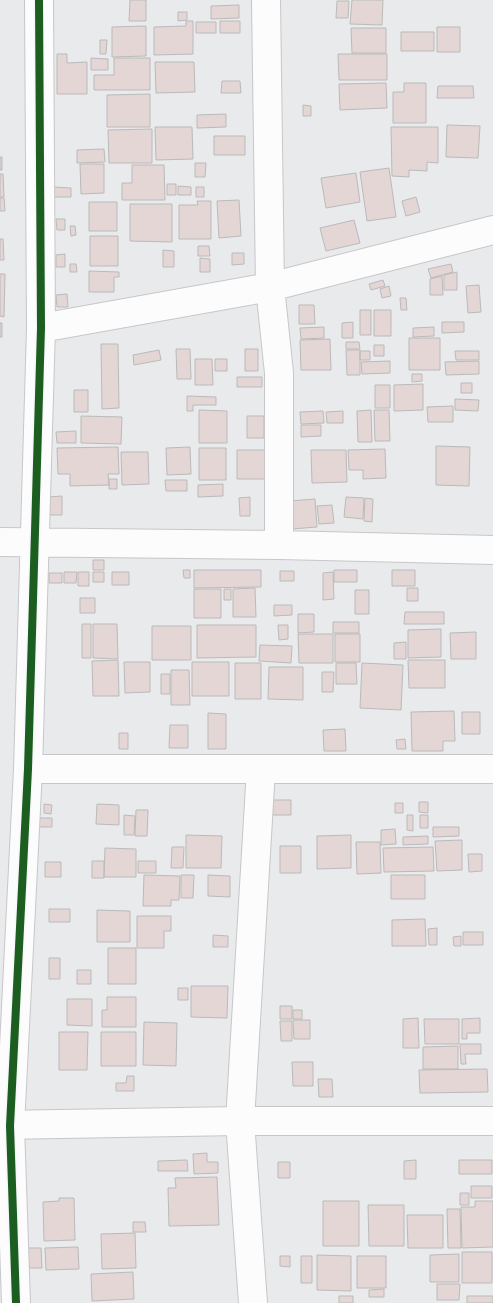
<svg xmlns="http://www.w3.org/2000/svg" width="493" height="1303" font-family="'Roboto Serif',serif">
<style>
.building{fill:#e3d6d5;stroke:#bbbabb}
.lines{fill:none;stroke-linecap:round;stroke-linejoin:round}
.street-casing{stroke:#c7c7c9;stroke-width:30}
.secondary-casing{stroke:#c7c7c9;stroke-width:30}
.street{stroke:#fcfcfc;stroke-width:28}
.secondary{stroke:#fcfcfc;stroke-width:28}
.cycleway-casing{stroke:#f6f7fb;stroke-width:11}
.cycleway{stroke:#1b5e20;stroke-width:8}
</style>
<rect width="100%" height="100%" fill="#e9eaec"/>
<path class="building" d="M130 0H146V21H129Z
M352 0H383L382 25 350 24Z
M337 1H349L348 18H336Z
M239 5V18L211 19V6Z
M178 12H187V20L178 21Z
M186 21H193V54L154 55V27L186 26Z
M220 21H240V33H220Z
M196 22H216V33H196Z
M146 26V56L112 57V27Z
M437 27H460V52H437Z
M351 28H386V53H352Z
M401 32H434V51H401Z
M100 40H107L106 54H100Z
M57 54H67V63L87 62V94H57Z
M338 54H387V80H339Z
M91 58 108 59V70H91Z
M114 58H150V90H94V75H114Z
M155 62H194L195 92 156 93Z
M222 81H240L241 93H221Z
M386 83 387 108 340 110 339 84Z
M404 83H426V123H393V92H404Z
M438 86H473L474 98H437Z
M150 94V127H107V95Z
M303 105 311 106V116H303Z
M226 114V127L197 128V115Z
M447 125 480 126 478 158 446 157Z
M155 127H192L193 159 156 160Z
M391 127H438V163L427 162V171L409 170V177L392 176Z
M152 129V163H109L108 130Z
M214 136H245V155H214Z
M104 149 105 162 77 163V150Z
M0 157H2V170H0Z
M195 163H206L205 177H195Z
M80 164H104V193L81 194Z
M132 165H164L165 200H122V183H132Z
M389 168 396 217 367 221 360 172Z
M356 173 360 202 326 208 321 178Z
M0 174H3L4 197H0Z
M167 184H176V195H167Z
M178 186 191 187V195H178Z
M53 187 71 188V197H53Z
M196 187H204V197H196Z
M416 197 420 212 406 216 402 201Z
M0 198H4L5 211H0Z
M239 200 241 236 219 238 217 201Z
M197 201H211V239H179V205H198Z
M89 202H117V231H89Z
M130 204H172V242L130 241Z
M56 219H65V230H57Z
M354 220 360 243 326 251 320 228Z
M70 226H75L76 235 71 236Z
M90 236H118V266H90Z
M0 239H3L4 260H0Z
M198 246H209L210 256H198Z
M163 250 174 251V267H163Z
M232 253H244V264L232 265Z
M65 254V267H56V255Z
M200 258 210 259V272H200Z
M70 264H76L77 272H70Z
M451 264 453 272 431 278 428 269Z
M89 271 119 272V277H114V292H89Z
M457 272V290H444V275Z
M0 274H5L4 317 0 316Z
M442 276 443 295H430V279Z
M383 280 385 286 371 290 369 284Z
M479 285 481 312 468 313 466 286Z
M389 286 391 296 382 298 380 289Z
M67 294 68 307H57L56 295Z
M400 298H406L407 310H401Z
M299 305H314L315 324H299Z
M360 310H371V335H360Z
M374 310H391V336H374Z
M353 322V338H342V323Z
M442 322H464V332L442 333Z
M0 323H2V337H0Z
M324 327V338L301 339 300 328Z
M434 327V336L413 337V328Z
M409 338H440V370H409Z
M330 339 331 370H301L300 340Z
M346 342H359L360 349H346Z
M101 344H118L119 408 102 409Z
M374 345H384V356H374Z
M176 349H190L191 379H177Z
M245 349H258V371H245Z
M159 350 161 360 134 365 133 355Z
M346 350H360V375H347Z
M360 351H370V360H360Z
M455 351H479V360H456Z
M195 359H212L213 385H195Z
M215 359H227V371H215Z
M390 361V373L362 374 361 362Z
M479 361V374L446 375 445 362Z
M412 374H422V381L412 382Z
M237 377H262V387H237Z
M461 383H472V393H461Z
M423 384V410L394 411V385Z
M375 385H390V408H375Z
M74 390H88V412H74Z
M187 396 216 397V405H193V411H187Z
M455 399 479 400 478 411 455 410Z
M453 406V422H428L427 407Z
M199 410 227 411V443H199Z
M371 410 372 442H358L357 411Z
M374 410H389L390 441H375Z
M323 411 324 423 301 424 300 412Z
M343 411V423H327L326 412Z
M81 416 122 417 121 444 81 443Z
M247 416H264V438H247Z
M301 425H321V436L301 437Z
M76 431V443H57L56 432Z
M436 446 470 447 469 486 436 485Z
M118 447 119 474H108L109 485 70 486V474H58L57 448Z
M190 447 191 474 167 475 166 448Z
M199 448H226V480H199Z
M385 449 386 478 363 479V470H349L348 450Z
M237 450H265V479H237Z
M311 450H346L347 482 312 483Z
M121 452H148L149 484 122 485Z
M109 479H117V489H109Z
M165 480H187V491H166Z
M223 484V496L198 497V485Z
M62 496V515H49L48 497Z
M250 497V516H240L239 498Z
M346 497 364 498 363 519 344 517Z
M365 498 373 499 372 522 364 521Z
M315 499 317 527 292 529 290 501Z
M332 505 334 523 319 524 317 506Z
M93 560H104V570H93Z
M183 570H190V578H184Z
M194 570H261V587L194 588Z
M334 570H357V582H334Z
M392 570H415V586H392Z
M280 571H294V581H280Z
M64 572H77L76 583H64Z
M78 572H89V586H78Z
M93 572H104V582H93Z
M112 572H129V585H112Z
M333 572 334 599 323 600V573Z
M49 573H62V583H49Z
M255 588 256 617H233V589Z
M407 588H418V601H407Z
M194 589H221V618H194Z
M224 589H231V600H224Z
M355 590H369V614H355Z
M80 598H95V613H80Z
M274 605H292V615L274 616Z
M405 612H444V624H404Z
M298 614H314V632L298 633Z
M333 622H359V633H333Z
M82 624H91V658H82Z
M93 624H117L118 659 93 658Z
M197 625H256V657L197 658Z
M278 625H288V639L279 640Z
M152 626H191V660H152Z
M441 629V657L408 658V630Z
M476 632V659H451L450 633Z
M298 634H333V663H299Z
M335 634H360V662H335Z
M406 642V659H394V643Z
M260 645 292 646 291 663 259 661Z
M118 660 119 696H93L92 661Z
M408 660H445V688H409Z
M124 662H150V692L125 693Z
M192 662H229V696H192Z
M235 663H261V699H235Z
M336 663H356L357 684H336Z
M362 663 403 665 401 710 360 708Z
M269 667H303V700L268 699Z
M171 670H189L190 705H171Z
M322 672H334L333 692H322Z
M161 674H170V694H161Z
M454 711 455 741H443V751H412L411 712Z
M462 712H480V734H462Z
M208 713 226 714V749H208Z
M170 725H188V748H169Z
M345 729 346 751H324L323 730Z
M119 733H128V749H119Z
M405 739 406 749H397L396 740Z
M270 800H291V815H270Z
M419 802H428V813L419 812Z
M395 803H403V813H395Z
M44 804 52 805 51 814 44 813Z
M97 804 119 805V825L96 824Z
M136 810H148L147 836H135Z
M124 815 135 816 134 835H124Z
M407 815H413V831L407 830Z
M420 815H428V828H420Z
M37 818H52V827H37Z
M433 827H459V836L433 837Z
M395 829 396 844 381 845V830Z
M186 835 222 836 221 868H186Z
M351 835V868L317 869V836Z
M428 836V844L403 845V837Z
M462 840V870L437 871 435 841Z
M356 842H380L381 873 357 874Z
M280 846H301V873H280Z
M172 847H184L183 868H171Z
M433 847 434 871 384 872 383 848Z
M105 848 136 849V877H104Z
M468 854H482V871L469 872Z
M92 861H104V878H92Z
M138 861H156V873H138Z
M45 862H61V877H45Z
M144 875 180 876 179 900H171V906H143Z
M181 875H194L193 898H181Z
M208 875 230 876V897L208 896Z
M391 875H425V899H391Z
M49 909H70V922H49Z
M97 910 130 911V942H97Z
M137 916H171V931H164V948H137Z
M425 919 426 946H392V920Z
M437 928V945H429L428 929Z
M463 932H483V945H463Z
M213 935 228 936V947H213Z
M461 936V946H454L453 937Z
M108 948H136V984H108Z
M49 958H60V979H49Z
M77 970H91V984H77Z
M191 986H228L227 1018 191 1017Z
M178 988H188V1000H178Z
M107 997H136V1027H102V1010H107Z
M67 999H92V1026L67 1025Z
M280 1006H292V1019H280Z
M293 1010H302V1019H293Z
M418 1018 419 1048H403V1019Z
M480 1018V1033H467V1039H462V1019Z
M424 1019H459V1044H425Z
M293 1020H310V1039H294Z
M280 1021H292V1041H281Z
M144 1022 177 1023 176 1066 143 1065Z
M59 1032H88L87 1070H59Z
M101 1032H136V1066H101Z
M460 1044H481V1054H465L466 1064H461Z
M458 1046V1069H423V1047Z
M292 1062H313V1086H293Z
M487 1069 488 1092 420 1093 419 1070Z
M127 1076H134V1091H116V1083H126Z
M318 1079H332L333 1097H319Z
M207 1153V1162H218V1173L194 1174 193 1154Z
M187 1160 188 1171H158V1161Z
M416 1160V1179H404V1161Z
M459 1160H492V1174H459Z
M278 1162H290V1178H278Z
M217 1177 219 1225 169 1226 168 1188H176L175 1178Z
M471 1186H492V1198H471Z
M460 1193H469V1205H460Z
M59 1198H74L75 1240 44 1241 43 1202 59 1201Z
M323 1201H359V1246H323Z
M475 1201H493V1247L462 1248 461 1207H475Z
M368 1205H404V1246H369Z
M447 1209H460L461 1248H448Z
M407 1215H443V1248H408Z
M133 1222H145L146 1232H133Z
M135 1233 136 1268 102 1269 101 1234Z
M78 1247 79 1269 46 1270 45 1248Z
M28 1248H41L42 1268H29Z
M462 1252H492V1283H462Z
M459 1254V1282H430V1255Z
M317 1255 351 1256V1291L317 1290Z
M280 1256H290V1267L280 1266Z
M301 1256H312V1283H301Z
M357 1256H386V1288H357Z
M133 1272 134 1299 92 1301 91 1274Z
M437 1284H460L459 1300H437Z
M384 1289V1297H369V1290Z
M339 1296H353V1303H339Z
M467 1296H493V1303H467Z"/>
<g class="lines">
<defs>
<path id="street" d="M266 0 270 287 279 373V545
M41 328 270 287 493 230
M0 542 279 545 493 550
M28 769H493
M16 1303 10 1126 28 769 41 328 39 0
M253 1303 240 1121 261 769"/>
<path id="secondary" d="M0 1125 240 1121H493"/>
</defs>
<use href="#street" class="street-casing"/>
<use href="#secondary" class="secondary-casing"/>
<use href="#street" class="street"/>
<use href="#secondary" class="secondary"/>
<defs>
<path id="cycleway" d="M16 1303 10 1126 28 769 41 328 39 0"/>
</defs>
<use href="#cycleway" class="cycleway-casing"/>
<use href="#cycleway" class="cycleway"/>
</g>
</svg>
